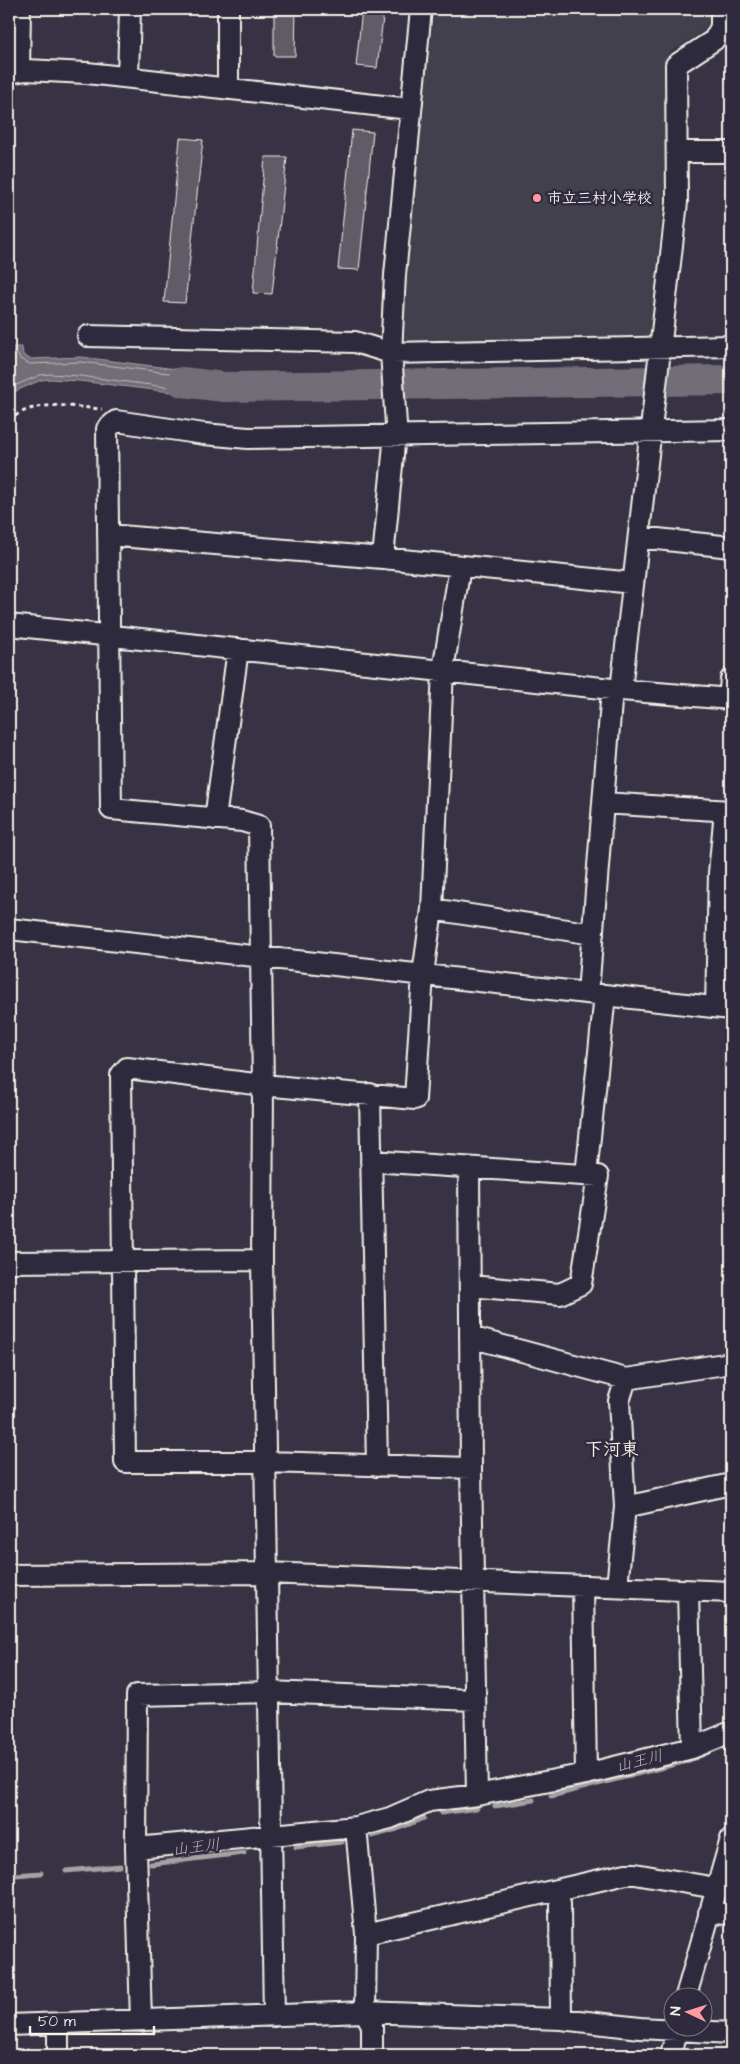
<svg xmlns="http://www.w3.org/2000/svg" width="740" height="2064" font-family="'Architects Daughter','Klee One',sans-serif">
<style>
.built{fill:#433f4e}
.water{fill:#726e77;stroke:#a6a2a4}
.lines{fill:none;stroke-linecap:round;stroke-linejoin:round}
.shore{stroke:#c0bdbb;stroke-width:1}
.stream{stroke:#a6a2a4;stroke-width:5}
.river{stroke:#726e77;stroke-width:30}
.building{fill:#5f5c67;stroke:#f4f1e8}
.minor-casing{stroke:#f4f1e8;stroke-width:24}
.path{stroke:#f4f1e8;stroke-width:3;stroke-dasharray:4 4;stroke-linecap:butt}
.minor{stroke:#2f2a3d;stroke-width:20}
.poi-dot{fill:#ff9aa2;stroke:#2f2a3d;stroke-width:2}
.labels{text-anchor:middle;stroke-width:5;stroke-linejoin:round;paint-order:stroke}
.poi-label{font-size:15px;font-weight:bold;fill:#f4f1e8;stroke:#2f2a3d;text-anchor:start}
.water-label{font-size:16px;font-style:italic;fill:#bab6b5;stroke:#2f2a3d}
.quarter-label{font-size:18px;font-weight:bold;fill:#f4f1e8;stroke:#2f2a3d}
</style>
<rect width="100%" height="100%" fill="#373244"/>
<filter id="ink" filterUnits="userSpaceOnUse"><feTurbulence type="fractalNoise" baseFrequency=".02" numOctaves="2"/><feDisplacementMap in="SourceGraphic" scale="10" xChannelSelector="R" yChannelSelector="G"/><feConvolveMatrix kernelMatrix="1 2 1 2 8 2 1 2 1" color-interpolation-filters="sRGB"/></filter>
<g filter="url(#ink)">
<path class="built" d="M435 9H714V14L703 31 667 54 670 127 650 337 402 348 401 269Z"/>
<path class="water" d="M9 347H22L23 355 30 359 81 357 224 375 221 398 79 381 51 379 41 380 9 394Z"/>
<g class="lines">
<path class="shore" d="M9 352H16L20 359 30 364 81 362 216 379 218 381 217 391 215 393 80 376 51 374 40 375 9 388"/>
<path class="stream" d="M551 1796 687 1761 731 1743
M495 1806 533 1800
M441 1813 477 1808
M372 1836 397 1829 424 1818
M296 1847 342 1842
M151 1864 244 1853
M66 1871 120 1866
M15 1875 41 1873"/>
<path class="river" d="M182 382 224 387 731 380"/>
</g>
<path class="building" d="M274 9H296L295 56H274Z
M362 9H384L377 68 356 66Z
M352 130 373 132 359 270 338 269Z
M180 138 203 140 185 303 164 302Z
M265 157H287L272 294 253 293Z"/>
<g class="lines">
<defs>
<path id="minor" d="M228 9V89
M19 71 20 9
M9 73 26 70 87 73 410 109
M128 77 130 9
M677 152H731
M88 336 355 342 391 353 731 346
M108 535 383 558 633 583
M639 537 731 547
M383 558 396 424 391 353 395 275 421 9
M460 567 443 670 432 909 423 974 415 1099 263 1085 127 1068 121 1075 125 1462H266L471 1468
M9 625 621 690 731 699
M621 690 677 202 676 65 714 40 721 27V9
M729 698 731 679
M603 803 731 811
M215 819 238 649
M432 909 593 934
M9 929 731 1009
M588 993 612 689
M716 1007 719 873 725 811
M370 1094 377 1466
M371 1161 598 1176 581 1284 560 1294 470 1286
M469 1168 471 1468 477 1795
M586 1175 605 995
M9 1262 262 1260
M470 1337 626 1379 731 1363
M625 1507 731 1484
M9 1575 267 1573 731 1592
M583 1586 586 1774
M617 1587 625 1507 619 1401 626 1379
M688 1591 692 1748
M356 1827 366 1934 365 2012 372 2025V2055
M136 1848 356 1827 390 1818 429 1801 477 1795 586 1774 692 1748 731 1732
M557 1891 560 1903 561 2019
M709 1913 731 1914
M366 1934 626 1874H635L716 1888
M686 1996 731 1839
M274 2016 262 1260 263 1085 259 826 242 821 111 809 107 429 116 421 204 434 248 438 731 430
M141 2021 136 1848 137 1695 268 1692 475 1700
M58 2023V2055
M9 2025 365 2012 561 2019 640 2028 731 2033
M671 2055 678 2026"/>
</defs>
<use href="#minor" class="minor-casing"/>
<path class="path" d="M9 421C33 398 71 407 102 409"/>
<use href="#minor" class="minor"/>
</g>
</g>
<circle class="poi-dot" cx="537" cy="198" r="5"/>
<g class="labels">
<g class="poi-label">
<text x="547" y="203">市立三村小学校</text>
</g>
<g class="water-label">
<text transform="translate(639 1760) rotate(-14)" y="6">山王川</text>
<text transform="translate(196 1846) rotate(-7)" y="6">山王川</text>
</g>
<g class="quarter-label">
<text x="612" y="1455">下河東</text>
</g>
</g>
<rect width="740" height="2064" fill="none" stroke="#2f2a3d" stroke-width="30"/>
<rect x="15" y="15" width="710" height="2034" fill="none" stroke="#f4f1e8" stroke-width="2" filter="url(#ink)"/>
<g transform="translate(688 2012) rotate(274)"><circle r="24" fill="#2f2a3d" stroke="#7e7a81"/>
<path d="M0-4L9 19L0 12L-9 19Z" fill="#ff9aa2"/>
<text y="-8" font-size="14" font-weight="bold" text-anchor="middle" fill="#f4f1e8">N</text>
</g>
<path d="M30 2026v8h124v-8" fill="none" stroke="#f4f1e8" stroke-width="2.5"/>
<text x="38" y="2026" font-size="15" fill="#f4f1e8" stroke="#2f2a3d" stroke-width="4" paint-order="stroke">50 m</text>
</svg>
